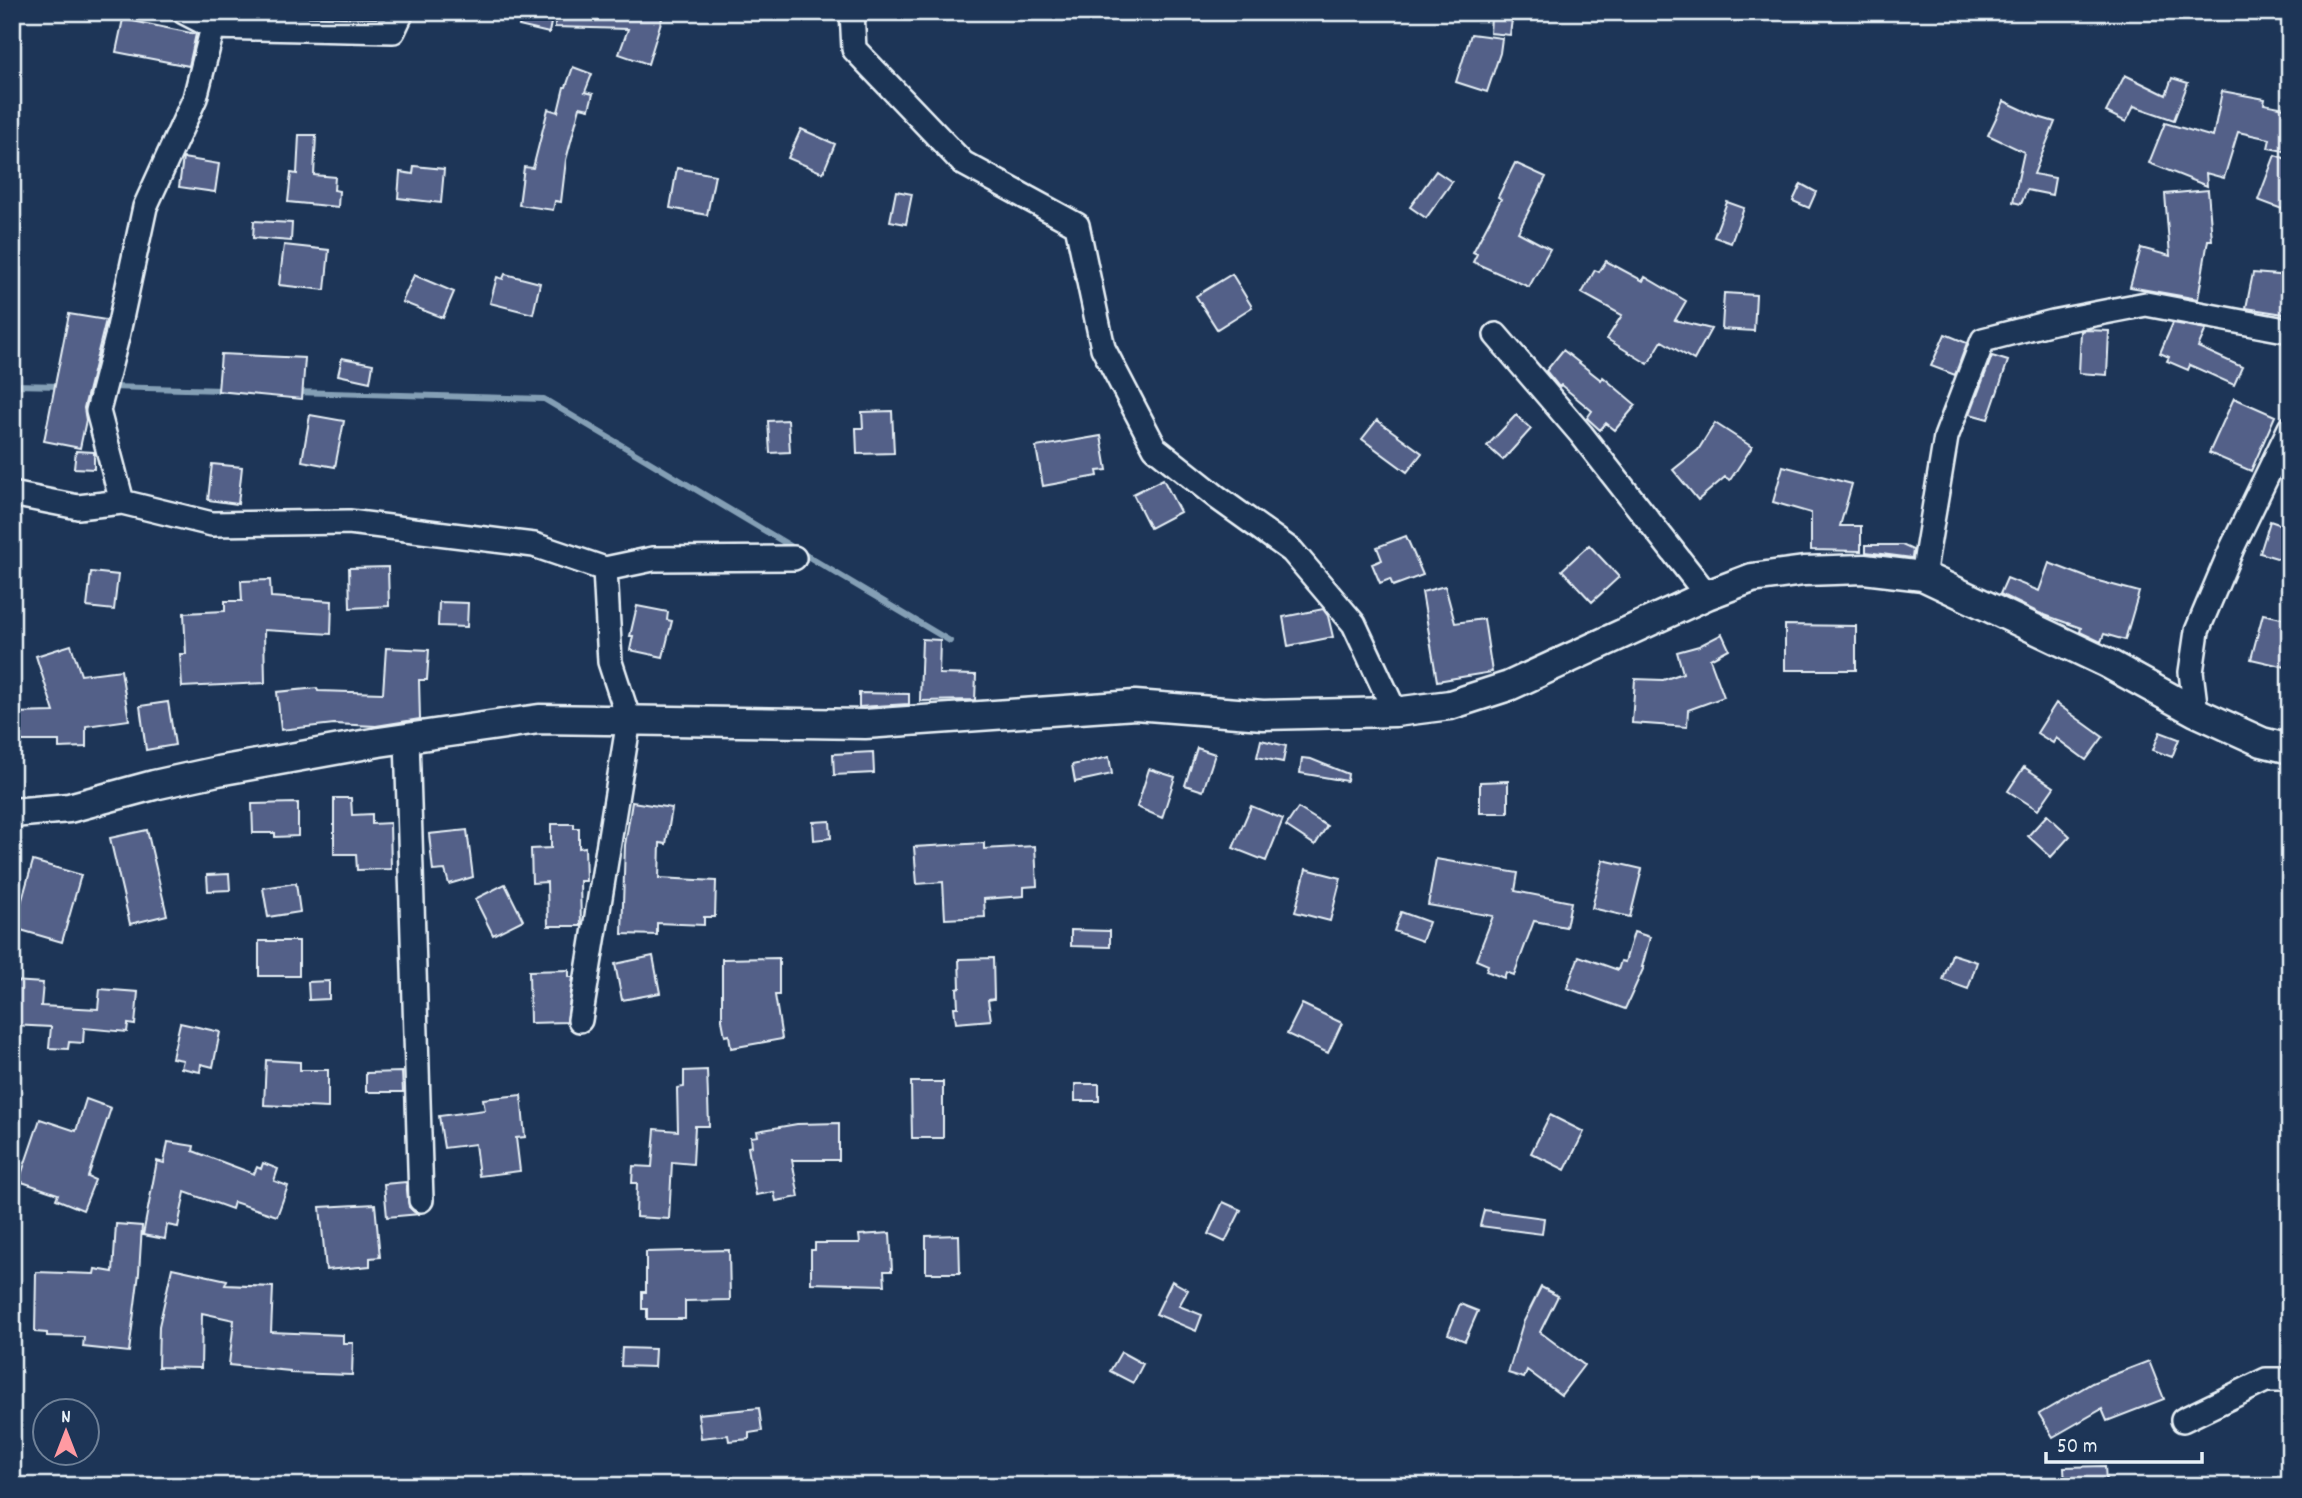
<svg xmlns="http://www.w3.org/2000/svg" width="2302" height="1498" font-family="Dekko,sans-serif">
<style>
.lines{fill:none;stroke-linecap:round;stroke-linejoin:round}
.stream{stroke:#849fb5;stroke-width:6}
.building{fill:#526088;stroke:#e8f1f8;stroke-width:2}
.minor-casing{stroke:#e8f1f8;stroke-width:28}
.tertiary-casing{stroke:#e8f1f8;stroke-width:33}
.minor{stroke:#1d3557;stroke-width:23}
.tertiary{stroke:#1d3557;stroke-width:28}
</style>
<rect width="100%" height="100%" fill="#1d3557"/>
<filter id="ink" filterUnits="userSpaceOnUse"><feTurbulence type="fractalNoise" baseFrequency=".0143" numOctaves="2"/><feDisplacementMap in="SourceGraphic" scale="14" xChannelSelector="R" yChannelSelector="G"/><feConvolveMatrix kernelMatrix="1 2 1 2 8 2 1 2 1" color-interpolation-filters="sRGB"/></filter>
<g filter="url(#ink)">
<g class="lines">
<path class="stream" d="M12 385 63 386
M109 387 224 390
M294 392 544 399 950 641"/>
</g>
<path class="building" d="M522 12H553L549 33 519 26Z
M555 12H664L648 64 619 54 628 29 555 27Z
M1491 17 1512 19 1510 35 1490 33Z
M123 19 196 34 189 66 116 52Z
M1471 34 1502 38 1500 53 1487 92 1456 82Z
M573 67 592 74 585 92 593 94 589 109 580 107 566 160 561 202 555 201 553 210 519 205 524 167 533 168 548 109 558 112 564 87H566Z
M2125 75 2166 95 2172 78 2188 83 2174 120 2134 106 2126 122 2106 112Z
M2222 91 2265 99 2264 104 2290 109V126L2285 151 2268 148 2270 139 2238 132 2224 178 2206 173 2207 186 2149 163 2165 123 2213 137Z
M2004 101 2038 117 2055 122 2034 174 2055 178 2052 195 2027 190 2021 204 2013 202 2024 152 1988 135Z
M801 129 835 144 823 173 788 158Z
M299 135H316L314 175 335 177 334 190 339 191 338 207 288 202 291 173 297 174Z
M2275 155 2290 160V212L2258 200Z
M183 158 219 164 215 192 179 187Z
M1515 163 1546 177 1518 232 1550 249 1529 287 1473 262 1477 254 1473 252 1501 199 1498 197Z
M414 166 444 169 441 203 398 198 400 172 413 174Z
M677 168 715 175 707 215 670 208Z
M1436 171 1452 182 1426 218 1410 207Z
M1801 184 1816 192 1809 208 1793 201Z
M2208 190 2212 240H2208L2198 299 2130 287 2141 248 2170 256 2165 194Z
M896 191 912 194 906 224 890 221Z
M1727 202 1744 208 1731 243 1714 237Z
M254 221 292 223 291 241 253 238Z
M284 245 329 250 325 290 279 285Z
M1606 261 1643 281 1645 277 1686 301 1675 320 1711 329 1694 360 1662 341 1648 364 1607 339 1622 315 1582 293 1595 270 1599 272Z
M2253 273 2290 276V315L2246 308Z
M505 274 540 283 533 314 490 303 497 277 503 279Z
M1232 274 1252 307 1217 329 1196 296Z
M414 275 454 292 443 318 402 302Z
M1724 293 1756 295 1754 331 1722 329Z
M69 314 106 320 84 408 86 420 80 448 44 441Z
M2173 323 2206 329 2198 347 2242 367 2234 385 2190 365 2188 370 2167 361 2169 357 2160 353Z
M2087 330 2109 331 2107 375 2079 373 2081 331Z
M1945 334 1967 343 1955 375 1931 366Z
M1563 350 1601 380 1603 377 1636 405 1615 430 1606 423 1600 430 1587 418 1592 411 1561 385 1559 387 1546 371Z
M221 354 305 358 302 399 218 391Z
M1992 356 2008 361 1988 419 1970 414Z
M342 358 373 364 370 382 338 375Z
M2234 398 2275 416 2251 471 2209 453Z
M892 411 894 453 857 454 856 428H863L862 412Z
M310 415 344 421 335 467 302 461Z
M1516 415 1531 429 1503 460 1487 446Z
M788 420 790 452 770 453 768 421Z
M1377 420 1422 453 1407 472 1362 439Z
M1715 423 1752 447 1730 480 1725 477 1698 500 1673 470 1698 450Z
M1101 436 1107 470 1097 471 1098 476 1043 486 1036 447Z
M76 451 94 452V469L74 468Z
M212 464 242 467 238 504 208 500Z
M1783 466 1852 484 1840 526H1861V551L1811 550V513L1773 502Z
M1163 479 1180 512 1150 528 1133 494Z
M2270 521 2290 528V562L2260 553Z
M1406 536 1423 575 1393 586 1390 579 1380 583 1372 564 1382 560 1377 547Z
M1589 545 1619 577 1592 602 1562 570Z
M1866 545H1902L1913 550 1912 558 1866 552Z
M2049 563 2091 579 2139 592 2125 640 2104 634 2101 642 2080 632 2081 628 2039 613 2000 594 2007 578 2039 591Z
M388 567 389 606 350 608 349 568Z
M91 572 118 575 114 610 87 607Z
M270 580 271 597 332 601 331 634 264 630 265 683 182 687 180 654H186L184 613 225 611V601H242L241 581Z
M1445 586 1455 623 1484 619 1492 672 1437 681 1422 592Z
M439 602 468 603 467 627 438 626Z
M637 606 668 612 667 620 672 621 663 657 630 650 633 636H630Z
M1323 609 1328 616 1333 637 1288 646 1283 617Z
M2263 614 2290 620V668L2251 659Z
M1785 625 1856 626V670H1785Z
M1722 634 1729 649 1710 659 1724 697 1688 710 1687 727 1632 723 1635 679 1663 680 1683 673 1677 652 1699 646Z
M922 639 940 640 939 674 976 675 975 700 920 701Z
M71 645 81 675 121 670 129 720 86 726V747L59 748V741H12V713L54 712 36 656Z
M386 648 429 650 427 680H419L420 719 376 726 334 724 281 730 277 692 317 688 318 691 383 693Z
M859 693 909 694V704L859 707Z
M168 702 175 745 146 750 140 706Z
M2056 703 2103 737 2086 760 2056 738 2053 743 2037 733Z
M2160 732 2179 739 2172 757 2153 750Z
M1261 740 1286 746 1283 762 1257 757Z
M1197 748 1215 754 1203 791 1185 785Z
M873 752 874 773 834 775 833 754Z
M1109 757 1112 774 1075 782 1072 765Z
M1302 758 1311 759 1348 774 1347 781 1300 773Z
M2024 767 2054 787 2038 810 2008 791Z
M1149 769 1175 777 1162 818 1137 807Z
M1508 781V813H1480V782Z
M334 798H351L352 815 372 814V824L390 823 391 869 357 870 356 854H334Z
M632 802 672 808 666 844 660 843 659 878 716 881 715 917H704V925L657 923V935L622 934 625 845Z
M298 803V836L275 837V833H253L252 804Z
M1251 806 1283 819 1266 861 1233 848Z
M1298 808 1327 826 1315 845 1286 826Z
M2047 815 2070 836 2051 857 2028 836Z
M830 821 831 838 814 840 813 822Z
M551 824H574V828H579V848L585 847 586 881H580L581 926H548L547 882 532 883 531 849 551 848Z
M147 830 167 915 130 924 110 838Z
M467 830 473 877 449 884 445 870 433 871 429 834Z
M984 843V849L1035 846 1037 886 1024 887V896L984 899 985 917 945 919 943 882 917 884 914 847Z
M1436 859 1518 873 1515 891 1571 902 1566 927 1534 921 1514 975 1506 972 1504 978 1486 971 1488 965 1476 960 1493 916 1428 905Z
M1603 860 1642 869 1630 917 1592 908Z
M33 861 81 875 62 942 14 928Z
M1306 869 1341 878 1330 921 1295 912Z
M229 874 230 890 208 891 207 875Z
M296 883 300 912 268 917 263 888Z
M505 884 523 920 493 935 475 899Z
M1401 912 1429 922 1422 941 1394 931Z
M1071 930 1110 931V947L1071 946Z
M1634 932 1650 937 1642 967H1644L1625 1009 1567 988 1579 956 1618 970 1621 961 1625 962Z
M259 941H299V976H259Z
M1952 954 1977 962 1968 989 1943 980Z
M653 956 660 993 622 1000 615 964Z
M779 958V995H775L782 1039 731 1048 729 1035 725 1036 722 1020V959Z
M993 958 994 999 988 1000 991 1020 956 1023 954 1007H958L957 989 960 988 959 959Z
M569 970V977H573L567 1022 530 1023 529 971Z
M12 981 43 983 41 1006 98 1009 100 989 138 992 135 1025 128 1024 127 1032 84 1028 83 1043 69 1042 68 1049 49 1048 51 1027 12 1025Z
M329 981V999L309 1000 308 982Z
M1302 1004 1342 1023 1328 1053 1287 1034Z
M180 1023 220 1032 213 1067 201 1064 200 1072 181 1068 183 1060 172 1058Z
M266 1060 300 1062V1070H328V1108L264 1105Z
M707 1070 709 1126H695L693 1164 672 1162 669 1219 636 1217 637 1183H632L633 1166 652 1167 655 1129 678 1131 677 1088 684 1087V1071Z
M402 1072 403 1092H366V1073Z
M911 1082H943V1138H912Z
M1075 1084H1099V1101H1075Z
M521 1095 525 1137 516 1138 520 1171 479 1176 475 1144 444 1148 439 1116 485 1110 483 1099Z
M86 1099 111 1108 88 1177 95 1180 83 1210 56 1199 58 1194 19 1181 40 1119 76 1131Z
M1550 1115 1584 1132 1565 1170 1531 1153Z
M839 1123V1160H792L799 1197 776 1201 774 1192 756 1195 748 1147 752 1146 751 1137 758 1136 757 1131 797 1124Z
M168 1142 194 1146 193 1151 254 1174 257 1167 261 1169 263 1163 278 1169 274 1181 288 1186 277 1216 234 1202 232 1209 185 1192 178 1227 167 1225 165 1239 143 1235 157 1161 164 1163Z
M406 1182 409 1207 414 1212 420 1214 387 1217 384 1184Z
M1223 1202 1241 1210 1225 1242 1208 1234Z
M375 1204 380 1257 370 1258V1266L326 1270 320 1207Z
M1484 1210 1544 1218 1542 1234 1480 1226Z
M116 1224 142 1226 139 1273 129 1352 83 1347 84 1337 47 1336V1333L35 1332 36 1272 94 1274 95 1269 113 1272Z
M890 1233 892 1271H884L885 1285 811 1283V1250H815V1243H860L859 1235Z
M959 1235 960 1273H926V1236Z
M729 1250 730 1300 685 1301V1319H647V1309H642V1292H646V1252Z
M172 1268 227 1280 225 1285 273 1287 271 1332 343 1335V1343H353L352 1375 290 1373V1371L229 1365 234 1320 202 1313 201 1368 158 1367 159 1326Z
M1172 1281 1188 1290 1179 1306 1202 1315 1196 1331 1156 1314Z
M1541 1287 1558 1296 1540 1332 1584 1365 1561 1395 1527 1370 1524 1378 1508 1373 1523 1323Z
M1460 1304 1478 1311 1465 1341 1448 1334Z
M622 1348 655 1349 654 1367 621 1366Z
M1121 1352 1143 1364 1133 1383 1110 1371Z
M2149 1361 2164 1399 2107 1421 2102 1409 2053 1437 2039 1414 2092 1383Z
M759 1408 762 1431 749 1433V1439L729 1441 728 1435 701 1438 698 1414Z
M2105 1466 2106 1482 2065 1484 2064 1467Z"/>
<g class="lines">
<defs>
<path id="minor" d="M184 12 213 27 215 12
M402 12 393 31 213 27 195 98 145 207 117 337 98 411 122 502 212 524 349 522 534 545 605 569
M852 12 854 49 963 163 1077 225 1103 348 1155 448 1218 498 1292 551 1354 624 1395 712
M1496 335 1581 434 1707 595
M12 494 78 507 122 502
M1923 576 1946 437 1983 340 2053 322 2146 304 2290 331
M2196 712 2191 672 2197 631 2232 548 2290 428
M407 738 421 1200
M580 1020 629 720 610 662 605 569 653 559 794 558
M2183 1420 2266 1380H2290"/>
<path id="tertiary" d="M12 813 69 808 154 785 218 771 379 742 539 719 865 724 1135 705 1263 715 1395 712 1450 705 1509 686 1707 595 1752 578 1804 571 1864 569 1923 576 2105 662 2196 712 2262 742 2290 749"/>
</defs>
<use href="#minor" class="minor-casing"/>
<use href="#tertiary" class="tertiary-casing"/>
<use href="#minor" class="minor"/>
<use href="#tertiary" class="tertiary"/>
</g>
</g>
<rect width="2302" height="1498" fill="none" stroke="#1d3557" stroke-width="42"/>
<rect x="21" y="21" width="2260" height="1456" fill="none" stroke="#e8f1f8" stroke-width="2.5" filter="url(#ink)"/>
<g transform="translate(66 1432)"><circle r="33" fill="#1d3557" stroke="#6e8097" stroke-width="2"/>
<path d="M0-5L12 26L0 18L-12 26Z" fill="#ff9aa2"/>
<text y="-10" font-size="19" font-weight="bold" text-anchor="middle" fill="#e8f1f8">N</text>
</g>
<path d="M2046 1452v10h156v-10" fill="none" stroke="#e8f1f8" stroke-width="3.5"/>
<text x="2057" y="1452" font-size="21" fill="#e8f1f8" stroke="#1d3557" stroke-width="5" paint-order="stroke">50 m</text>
</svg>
